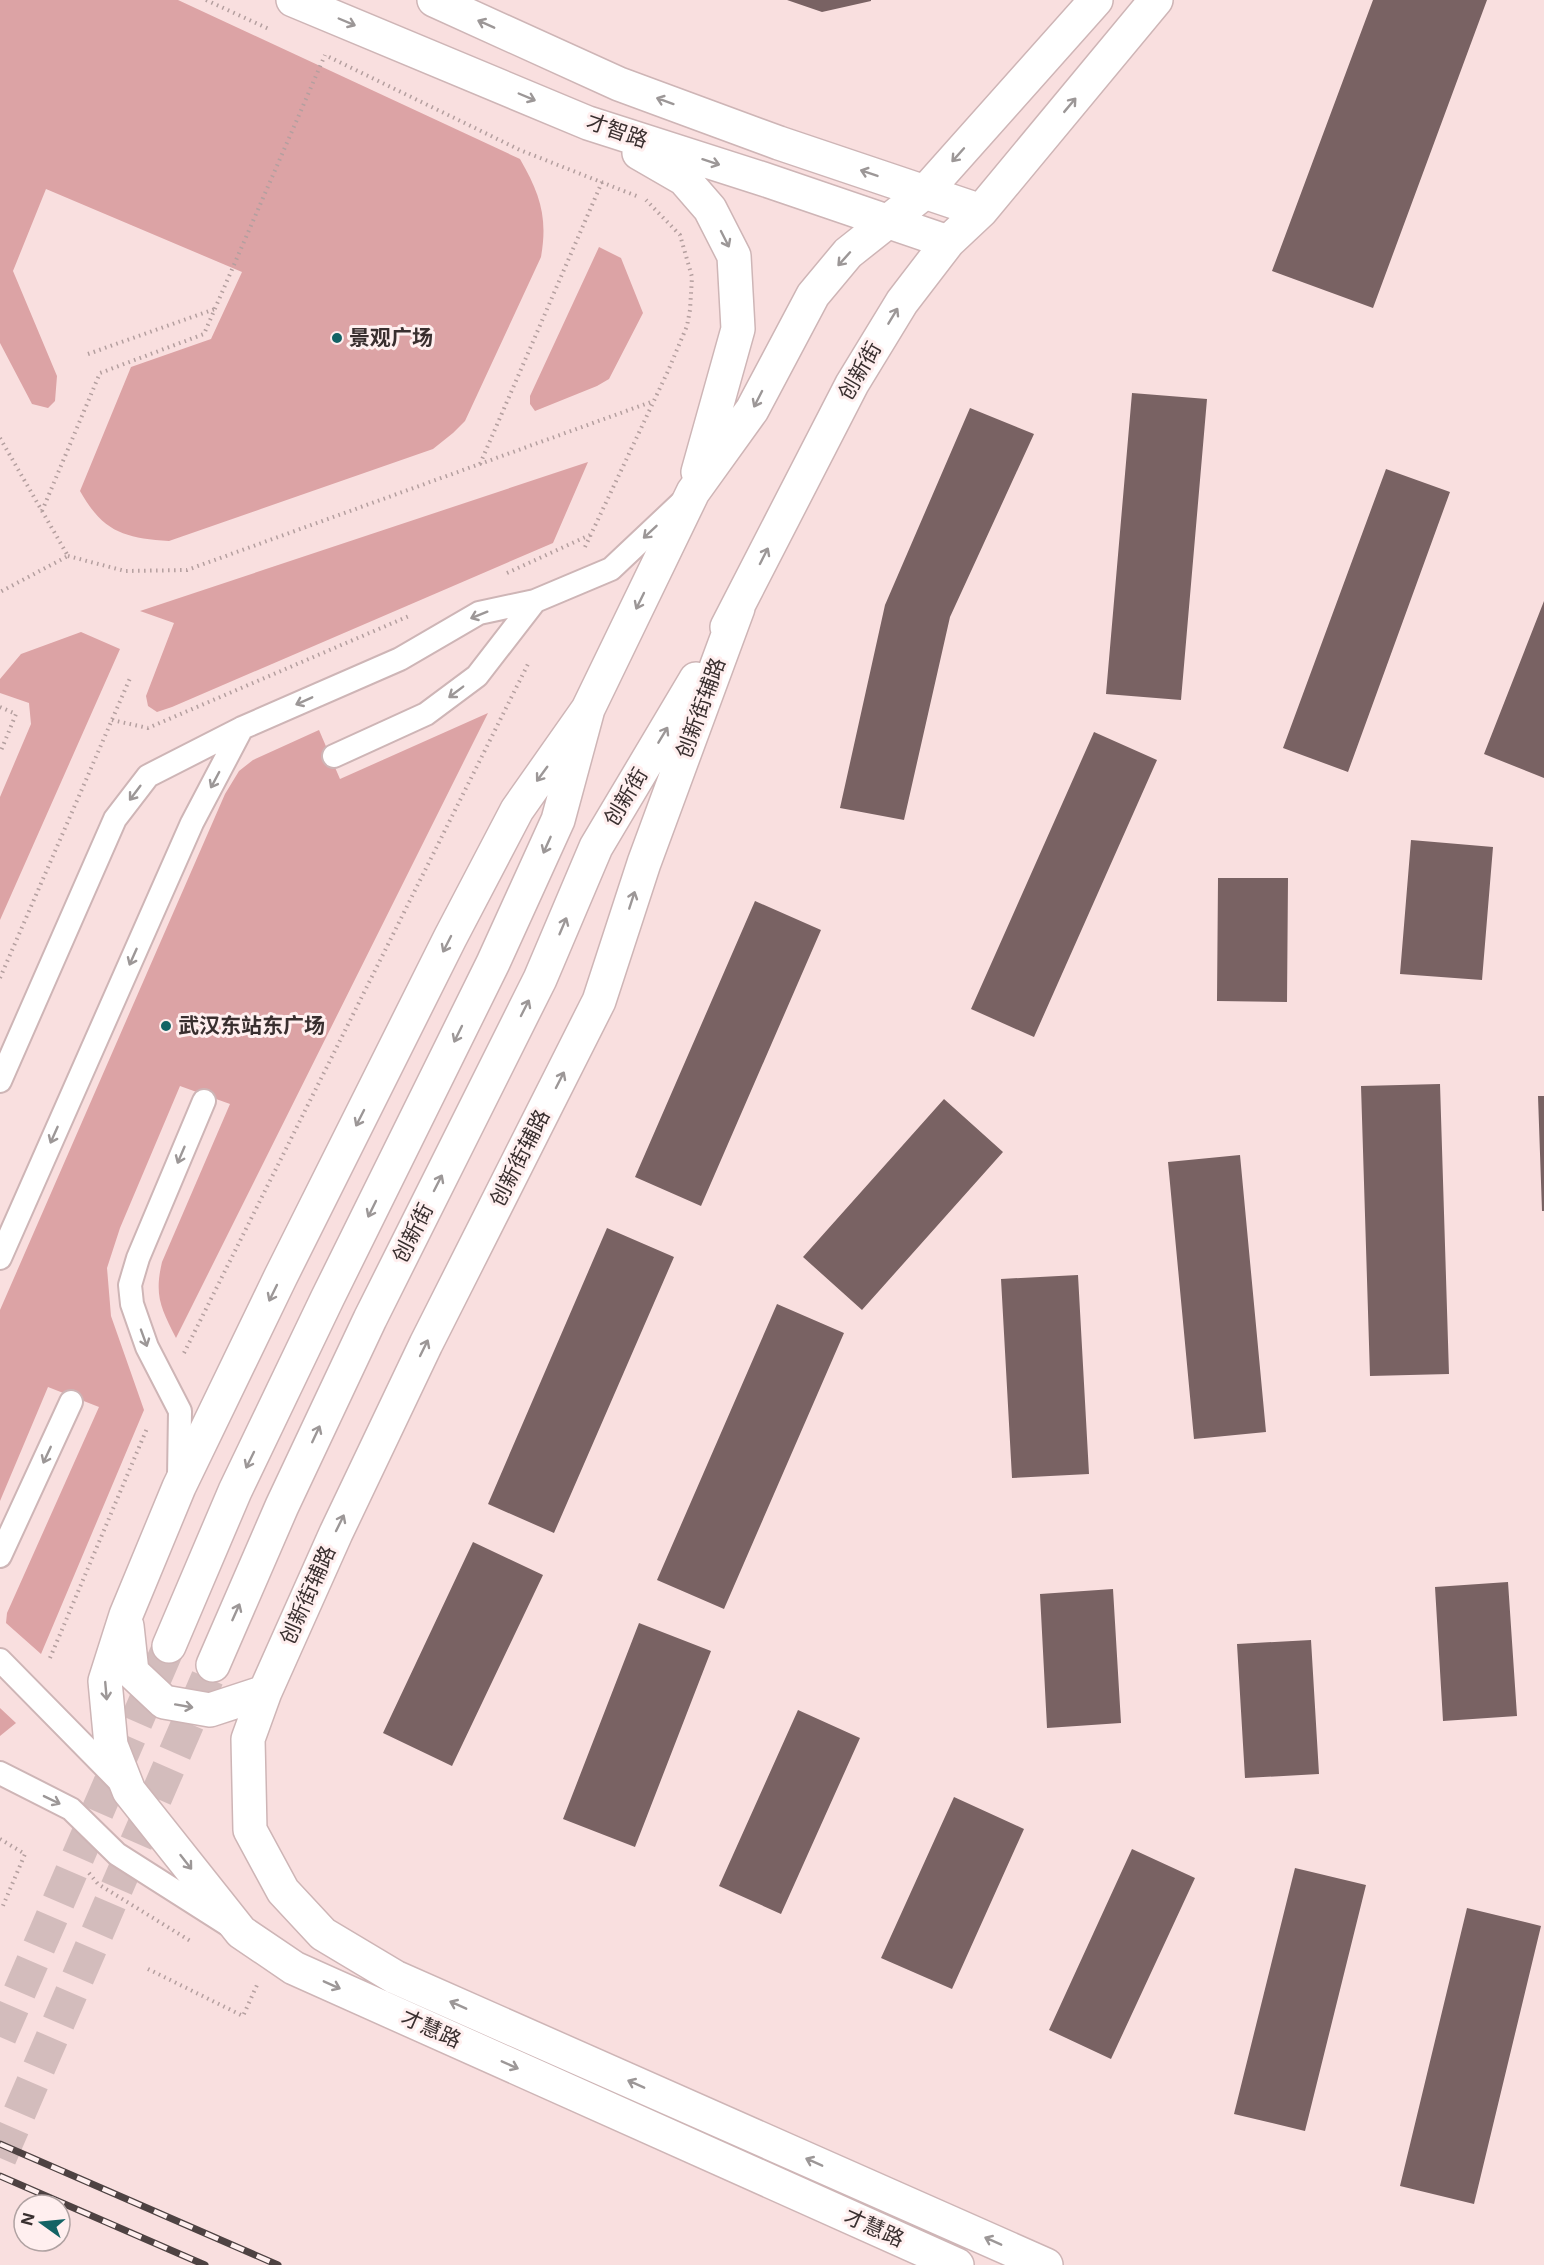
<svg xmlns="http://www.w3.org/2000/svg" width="1544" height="2265" font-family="Inter,'Noto Sans SC',sans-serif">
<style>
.green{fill:#dca3a5}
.building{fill:#796263}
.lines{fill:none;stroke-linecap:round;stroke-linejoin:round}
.secondary-tunnel{stroke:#d3bcbc;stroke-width:33;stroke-dasharray:33 16;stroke-linecap:butt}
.lane-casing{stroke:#ceb5b6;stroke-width:26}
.secondary-casing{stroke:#ceb5b6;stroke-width:36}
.path{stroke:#b49f9f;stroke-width:4;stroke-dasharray:1.5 4.5;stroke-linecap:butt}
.lane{stroke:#fff;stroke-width:22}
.secondary{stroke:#fff;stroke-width:33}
.rail-casing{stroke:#4e4242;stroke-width:7}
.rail{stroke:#ffefef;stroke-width:4.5;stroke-dasharray:14;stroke-linecap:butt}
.oneway{stroke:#9c9797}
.poi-dot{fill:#136365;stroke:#ffefef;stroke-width:2}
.labels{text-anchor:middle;stroke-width:6;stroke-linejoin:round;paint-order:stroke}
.street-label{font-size:21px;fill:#392f2f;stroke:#ffefef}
.poi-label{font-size:21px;font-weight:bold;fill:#392f2f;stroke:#ffefef;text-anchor:start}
</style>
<rect width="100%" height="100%" fill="#f9dfdf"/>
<path class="green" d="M0 0H178L520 159C540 194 548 217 541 257L465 421 453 433 433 449 169 541C124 538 103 532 80 491L131 367 211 339 242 272 46 189 13 271 57 376 55 401 48 408 32 404 0 343Z
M599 247 621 258 643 313 609 379 597 386 535 411 530 404V396Z
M588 462 553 543 172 707 157 712 148 706 146 696 174 623 140 611Z
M81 632 120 649 0 920V797L31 724 29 703 0 693V679L21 654Z
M488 713 176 1338C161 1308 154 1296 162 1262L230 1104 180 1086 120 1228 107 1268 111 1316 144 1410 41 1654 6 1623 7 1613 99 1407 48 1387 0 1501V1310L225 794 239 771 253 760 319 730 340 779Z
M0 1708 16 1723 0 1736Z"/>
<path class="building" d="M787 0H871V1L822 12Z
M1373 0H1487L1373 308 1272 271Z
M1132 393 1207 399 1181 700 1106 694Z
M970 408 1034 434 950 617 904 820 840 808 885 605Z
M1386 469 1450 492 1348 772 1283 748Z
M1544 601V778L1484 754Z
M1094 732 1157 760 1034 1037 971 1009Z
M1411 840 1493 847 1482 980 1400 974Z
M1218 878H1288L1287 1002 1217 1001Z
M755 901 821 930 701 1206 635 1177Z
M1440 1084 1449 1374 1370 1376 1361 1086Z
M1538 1096H1544V1211H1542Z
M944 1099 1003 1152 862 1310 803 1257Z
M1240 1155 1266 1432 1194 1439 1168 1162Z
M607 1228 674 1257 554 1533 488 1504Z
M1078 1275 1089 1474 1012 1478 1001 1279Z
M777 1304 844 1333 724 1609 657 1580Z
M473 1542 543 1575 452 1766 383 1733Z
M1508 1582 1517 1716 1443 1721 1435 1587Z
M1113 1589 1121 1723 1047 1728 1040 1594Z
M639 1623 711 1651 635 1847 563 1819Z
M1311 1640 1319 1774 1245 1778 1237 1644Z
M798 1710 860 1738 781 1914 719 1886Z
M954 1797 1024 1829 952 1989 881 1958Z
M1132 1849 1195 1878 1111 2059 1049 2030Z
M1295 1868 1366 1885 1305 2131 1234 2114Z
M1467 1908 1541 1926 1474 2204 1400 2186Z"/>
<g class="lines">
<path class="secondary-tunnel" d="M0 2037 169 1646
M0 2158 213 1665"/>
<defs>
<path id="lane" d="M334 756 426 714 477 676 535 601
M0 1081 115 819 148 776 242 728 400 659 479 613 535 601 611 569 681 503
M0 1258 192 823 242 728
M179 1477 180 1411 147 1347 132 1304 130 1285 138 1258 204 1101
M0 1556 71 1402
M0 1660 119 1781
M0 1773 71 1809 117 1854 227 1924"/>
<path id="secondary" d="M293 0 588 123 763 179 948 242
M434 0 619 84 779 143 981 211
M639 153 684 179 710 209 734 256 738 329 698 472
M738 608 644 863 599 1001 426 1344 336 1533 265 1692 248 1739 250 1830 283 1891 323 1934 395 1977 1046 2265
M727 627 852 384 902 302 948 242 981 211 1156 0
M588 709 517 810 450 938 280 1278 179 1487 126 1615 105 1681 111 1745 129 1791 241 1932 294 1968 957 2265
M127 1626 132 1672 164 1702 210 1710 265 1692
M169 1646 235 1491 327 1299 493 963 558 820 588 709 693 492 752 410 813 295 848 253 925 192 1096 0
M213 1665 282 1506 370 1319 540 979 596 847 696 679"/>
</defs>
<use href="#lane" class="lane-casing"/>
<use href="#secondary" class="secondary-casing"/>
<path class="path" d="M206 0 271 30
M329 57 520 150 639 197
M88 354 215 309
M0 438 68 556 0 592
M480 464 602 182
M42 511 100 373 204 334 325 55
M585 547 668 371 687 326 690 310 692 277 680 235 646 200
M68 556 125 571 187 570 651 402
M507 573 590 535
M0 707 16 714 0 753
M112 720 148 728 409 616
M0 978 131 676
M184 1353 529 662
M50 1658 148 1426
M0 1839 25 1854 2 1908
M89 1873 98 1884 192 1942
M148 1969 243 2016 257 1985"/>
<use href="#lane" class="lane"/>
<use href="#secondary" class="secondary"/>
<defs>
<path id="rail" d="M0 2144 278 2265
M0 2176 205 2265"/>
</defs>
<use href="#rail" class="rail-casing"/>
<use href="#rail" class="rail"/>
</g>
<defs><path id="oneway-shaft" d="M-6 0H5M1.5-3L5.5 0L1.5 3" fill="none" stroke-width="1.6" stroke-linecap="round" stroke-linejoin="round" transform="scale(1.5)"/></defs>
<g class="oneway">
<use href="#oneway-shaft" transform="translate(347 22) rotate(23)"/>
<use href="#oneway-shaft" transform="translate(486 24) rotate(-156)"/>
<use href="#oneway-shaft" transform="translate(527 97) rotate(23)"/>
<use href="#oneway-shaft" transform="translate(665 101) rotate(-160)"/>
<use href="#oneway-shaft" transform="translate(1070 105) rotate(-50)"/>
<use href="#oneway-shaft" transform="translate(958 155) rotate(132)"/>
<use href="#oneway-shaft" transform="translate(711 162) rotate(18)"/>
<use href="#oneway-shaft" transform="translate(869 173) rotate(-161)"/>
<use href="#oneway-shaft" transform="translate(725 239) rotate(63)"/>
<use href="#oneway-shaft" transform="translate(844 259) rotate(132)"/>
<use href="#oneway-shaft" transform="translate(893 316) rotate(-59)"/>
<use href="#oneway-shaft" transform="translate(758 399) rotate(117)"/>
<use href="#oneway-shaft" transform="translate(650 532) rotate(137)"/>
<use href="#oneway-shaft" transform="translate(764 556) rotate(-63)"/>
<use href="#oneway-shaft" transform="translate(640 601) rotate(116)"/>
<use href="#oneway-shaft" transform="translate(479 615) rotate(158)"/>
<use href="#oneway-shaft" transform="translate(456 692) rotate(143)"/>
<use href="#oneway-shaft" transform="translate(304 701) rotate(156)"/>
<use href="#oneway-shaft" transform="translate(663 735) rotate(-59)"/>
<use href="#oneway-shaft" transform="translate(542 774) rotate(126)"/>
<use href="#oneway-shaft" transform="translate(215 780) rotate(118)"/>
<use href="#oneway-shaft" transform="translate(135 793) rotate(127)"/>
<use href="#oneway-shaft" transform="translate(547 845) rotate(114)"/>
<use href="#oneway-shaft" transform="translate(632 900) rotate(-72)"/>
<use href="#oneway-shaft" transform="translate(563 926) rotate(-67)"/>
<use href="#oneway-shaft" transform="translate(447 944) rotate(117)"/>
<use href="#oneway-shaft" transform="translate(133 957) rotate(114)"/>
<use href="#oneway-shaft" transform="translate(525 1008) rotate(-63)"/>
<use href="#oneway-shaft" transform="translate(458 1034) rotate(116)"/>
<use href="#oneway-shaft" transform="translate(560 1080) rotate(-63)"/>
<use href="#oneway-shaft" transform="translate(360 1118) rotate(117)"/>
<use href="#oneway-shaft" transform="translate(54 1135) rotate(114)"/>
<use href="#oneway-shaft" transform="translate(181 1155) rotate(113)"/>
<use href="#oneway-shaft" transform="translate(438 1183) rotate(-63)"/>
<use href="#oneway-shaft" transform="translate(372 1209) rotate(116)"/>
<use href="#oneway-shaft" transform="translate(273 1293) rotate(116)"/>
<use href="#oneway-shaft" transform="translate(144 1338) rotate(70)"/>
<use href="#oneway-shaft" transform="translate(424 1348) rotate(-64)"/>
<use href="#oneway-shaft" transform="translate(316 1434) rotate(-65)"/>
<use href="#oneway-shaft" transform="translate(47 1455) rotate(115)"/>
<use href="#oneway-shaft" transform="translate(250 1460) rotate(116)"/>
<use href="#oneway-shaft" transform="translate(340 1523) rotate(-64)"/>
<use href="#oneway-shaft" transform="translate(236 1612) rotate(-66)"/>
<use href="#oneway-shaft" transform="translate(106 1691) rotate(85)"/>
<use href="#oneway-shaft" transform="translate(184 1706) rotate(10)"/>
<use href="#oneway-shaft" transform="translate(52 1800) rotate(26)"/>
<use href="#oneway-shaft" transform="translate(186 1862) rotate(52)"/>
<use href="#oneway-shaft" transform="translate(332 1985) rotate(24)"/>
<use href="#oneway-shaft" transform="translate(458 2005) rotate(-156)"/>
<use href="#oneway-shaft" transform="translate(510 2065) rotate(24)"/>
<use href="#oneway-shaft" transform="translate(636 2084) rotate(-156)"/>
<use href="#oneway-shaft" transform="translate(814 2162) rotate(-156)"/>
<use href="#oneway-shaft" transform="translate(993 2241) rotate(-156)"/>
</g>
<g class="poi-dot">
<circle cx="337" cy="338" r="6"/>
<circle cx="166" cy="1026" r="6"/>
</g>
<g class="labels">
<g class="street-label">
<text transform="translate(617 131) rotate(19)" y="7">才智路</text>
<text transform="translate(860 371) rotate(-60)" y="7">创新街</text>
<text transform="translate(701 708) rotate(-70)" y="7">创新街辅路</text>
<text transform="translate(626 797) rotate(-59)" y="7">创新街</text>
<text transform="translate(520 1158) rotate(-63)" y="7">创新街辅路</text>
<text transform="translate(413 1233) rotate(-63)" y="7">创新街</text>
<text transform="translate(308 1595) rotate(-66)" y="7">创新街辅路</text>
<text transform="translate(431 2029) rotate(24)" y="7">才慧路</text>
<text transform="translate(874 2228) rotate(24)" y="7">才慧路</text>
</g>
<g class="poi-label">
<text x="349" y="345">景观广场</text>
<text x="178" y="1033">武汉东站东广场</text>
</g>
</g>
<g transform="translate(42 2223) rotate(285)"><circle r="28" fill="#ffefef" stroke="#b0a2a2" stroke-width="1.5"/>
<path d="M0-4.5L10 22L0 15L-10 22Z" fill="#136365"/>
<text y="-9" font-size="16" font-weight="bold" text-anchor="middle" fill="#392f2f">N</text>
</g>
</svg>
